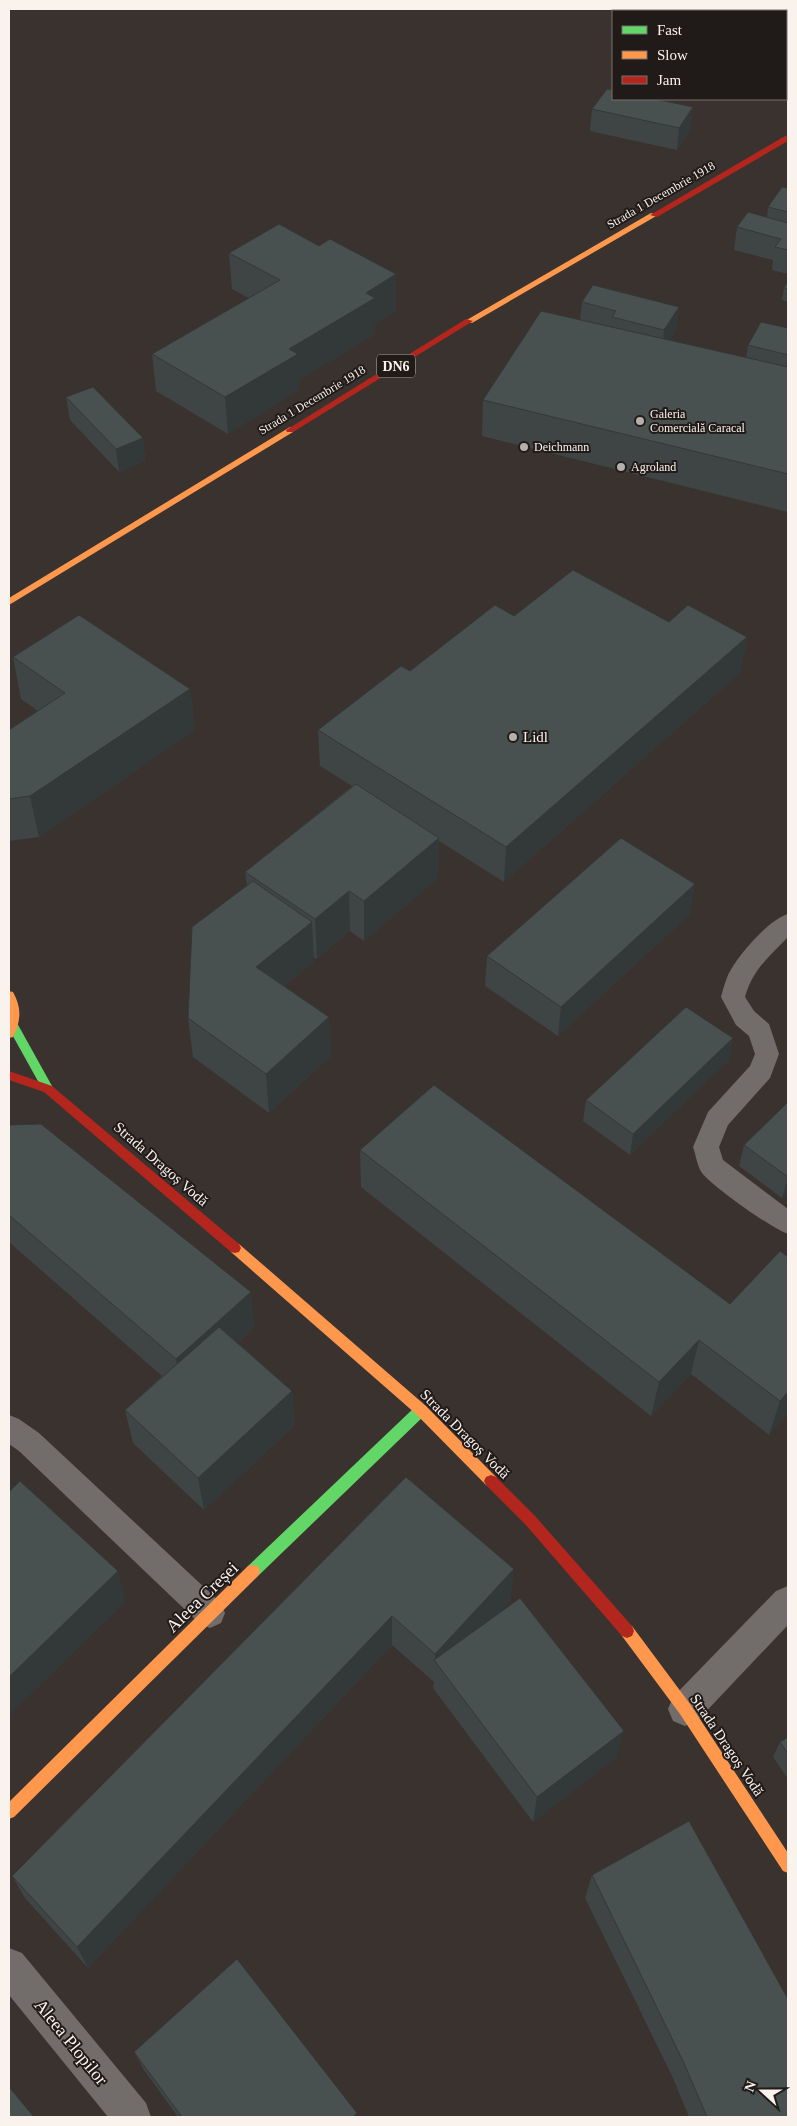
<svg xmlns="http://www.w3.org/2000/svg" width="797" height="2126" font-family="'Times New Roman',serif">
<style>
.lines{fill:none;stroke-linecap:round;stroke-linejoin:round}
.lane{fill:#726d6a;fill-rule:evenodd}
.street{fill:#726d6a;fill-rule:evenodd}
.fast{fill:#63d668;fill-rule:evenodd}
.slow{fill:#ff974d;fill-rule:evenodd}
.jam{fill:#b3261e;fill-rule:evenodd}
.wall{fill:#3f4545}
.shaded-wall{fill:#333838}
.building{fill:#495050;stroke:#333838}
.poi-dot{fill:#b7afaa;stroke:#201b18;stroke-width:2}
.labels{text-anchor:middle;stroke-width:4;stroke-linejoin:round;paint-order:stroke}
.far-street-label{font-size:12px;fill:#faf2ed;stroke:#201b18}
.far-poi-label{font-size:12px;fill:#faf2ed;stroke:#201b18;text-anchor:start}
.shield{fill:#201b18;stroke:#b9b2ad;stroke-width:1}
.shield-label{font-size:14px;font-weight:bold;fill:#faf2ed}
.poi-label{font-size:15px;fill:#faf2ed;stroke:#201b18;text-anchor:start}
.street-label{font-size:15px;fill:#faf2ed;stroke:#201b18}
.near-street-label{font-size:18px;fill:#faf2ed;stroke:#201b18}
</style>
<rect width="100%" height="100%" fill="#3a322f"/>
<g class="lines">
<path class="lane" d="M788 914V937C769 957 753 969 745 997L754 1011 769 1024 779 1054 770 1078 728 1125 719 1147 723 1160 788 1209V1234C772 1229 712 1186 702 1173 697 1166 696 1155 693 1147L708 1112 750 1066 755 1054 749 1036 736 1025 721 997C723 990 725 982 728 975 737 956 768 920 788 914Z
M9 1415 19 1419 39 1433 221 1603 225 1613 221 1623 210 1628 199 1623 19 1451 9 1444Z"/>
<path class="street" d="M788 1586V1625L697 1721 685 1726 673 1721 668 1709 673 1697 776 1591Z
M9 1948 22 1953 146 2103 151 2117H108L9 1995Z"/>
<path class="fast" d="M13 1022 17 1023 52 1086 54 1089 52 1092H44L9 1029V1024Z
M421 1404 426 1406 427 1410 426 1414 258 1576 253 1577 248 1576 246 1571 248 1566 416 1406Z"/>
<path class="slow" d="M651 213 658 215 472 323 465 321Z
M290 427 294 430 293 432 9 605V598Z
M9 991 13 992C22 1008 21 1021 13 1037L9 1038Z
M235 1243 239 1244 426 1406 496 1477 498 1481 496 1485 491 1487 486 1485 416 1414 231 1252 229 1248 231 1244Z
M253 1565 258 1566 260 1571 258 1576 14 1817 9 1819V1802L248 1566Z
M627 1624 632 1626 690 1704 788 1853V1873L783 1871 680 1714 622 1636 620 1631 622 1626Z"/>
<path class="jam" d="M785 136H788V141L657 217 650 215Z
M466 319 473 321 293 432H287L286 430Z
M9 1071 52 1086 239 1244 241 1248 239 1252 235 1253 231 1252 44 1092 9 1080Z
M491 1475 496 1477 535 1516 632 1626 634 1631 632 1636 627 1638 622 1636 525 1524 486 1485 484 1481 486 1477Z"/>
</g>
<path class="wall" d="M786 25 788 26V63L786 62Z
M592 109 691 129 677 150 590 131Z
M788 188V274L772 270 773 260 734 250 737 227 767 217 768 207Z
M319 246 396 274V311L375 324V334L299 380V390L228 434 156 391 152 354 249 298 232 289 229 253Z
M788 281V302L782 300 784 288Z
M582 302 679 307 676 330 670 340 746 358 748 345 788 328V512L482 436 483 400 580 320Z
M66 397 143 438 145 461 119 472 70 420Z
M514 616 669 622 747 637 740 673 504 882 439 841 438 878 364 941 350 931 317 959 313 957 314 962 284 986 329 1017 331 1056 269 1113 193 1057 188 1018 247 885 245 872 352 786 320 766 318 730 410 671Z
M13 657 190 689 195 730 39 837 9 841V730L38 711 21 699Z
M690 914 558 1036 485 986 487 956Z
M729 1060 630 1155 583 1121 586 1100Z
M788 1102V1192L782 1198 739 1166 744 1145Z
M9 1125 255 1327 238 1343 292 1391 295 1425 204 1510 133 1443 125 1410 162 1376 9 1242Z
M360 1150 730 1304 788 1257V1413L769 1435 691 1374 651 1416 361 1187Z
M406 1477 511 1599 496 1616 617 1757 533 1822 433 1688 434 1682 392 1645 88 1968 25 1898 12 1876Z
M788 1737V1779L773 1757 780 1742Z
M592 1875 788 2117H689L673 2078 585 1898Z
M134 2052 357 2117H178L144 2070Z"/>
<path class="shaded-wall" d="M693 107 691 129 677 150 679 128Z
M396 274V311L375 324V334L299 380V390L228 434 225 397 289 349 366 293Z
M679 307 676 330 662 353 664 330Z
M143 438 145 461 119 472 116 449Z
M747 637 740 673 504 882 506 847Z
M190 689 195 730 39 837 30 796Z
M439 838 438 878 364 941V901Z
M695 884 690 914 558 1036 561 1007Z
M349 891 350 931 317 959 315 919Z
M312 922 314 962 259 1006 256 967Z
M329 1017 331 1056 269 1113 266 1074Z
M733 1038 729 1060 630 1155 633 1134Z
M788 1177V1192L782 1198Z
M251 1292 255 1327 182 1394 176 1359Z
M699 1340 691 1374 651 1416 659 1382Z
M292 1391 295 1425 204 1510 198 1478Z
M788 1392V1413L769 1435 780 1401Z
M514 1569 511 1599 444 1672 435 1660V1654Z
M118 1571 126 1602 9 1716V1677Z
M392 1616V1645L88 1968 77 1947Z
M624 1731 617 1757 533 1822 537 1797Z"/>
<path class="building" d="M786 25 788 26V40L786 39Z
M607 89 613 90V99H655L693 107 679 128 592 109Z
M782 187 788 188V212L768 207Z
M748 212 788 223V250L775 247 781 239 737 227Z
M279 224 319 246 330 239 396 274 366 293 375 298 289 349 298 354 225 397 152 354 280 280 229 253Z
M788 281V289L784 288Z
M593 285 679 307 664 330 612 317 616 311 582 302Z
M541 311 788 367V474L483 400Z
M761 322 788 328V355L748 345Z
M93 387 143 438 116 449 66 397Z
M573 570 669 622 688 605 747 637 506 847 318 730 401 666 410 671 495 605 514 616Z
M79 615 190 689 30 796 9 799V730L65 693 13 657Z
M356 784 439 838 364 901 349 891 315 919 245 872Z
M621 838 695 884 561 1007 487 956Z
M253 881 312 922 256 967 329 1017 266 1074 188 1018 192 927Z
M686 1007 733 1038 633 1134 586 1100Z
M434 1085 730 1304 780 1251 788 1257V1392L780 1401 699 1340 659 1382 360 1150Z
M788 1102V1177L744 1145Z
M41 1124 251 1292 176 1359 9 1215V1125Z
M219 1327 292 1391 198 1478 125 1410Z
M406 1477 514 1569 435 1654 392 1616 77 1947 12 1876Z
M20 1481 118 1571 9 1677V1492Z
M520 1598 624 1731 537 1797 434 1660Z
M788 1737V1754L780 1742Z
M689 1821 788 1999V2117H707L683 2061 592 1875Z
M237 1959 357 2113 353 2117H182L134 2052Z
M9 2087 34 2117H9Z"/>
<g class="poi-dot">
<circle cx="640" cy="421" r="5"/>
<circle cx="524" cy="447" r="5"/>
<circle cx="621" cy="467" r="5"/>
<circle cx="513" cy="737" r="5"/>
</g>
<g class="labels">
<g class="far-street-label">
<text transform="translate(661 195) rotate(-30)" y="4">Strada 1 Decembrie 1918</text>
<text transform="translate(312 400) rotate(-31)" y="4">Strada 1 Decembrie 1918</text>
</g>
<g class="far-poi-label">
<text x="650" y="418">Galeria<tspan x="650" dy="14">Comercială Caracal</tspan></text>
<text x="534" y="451">Deichmann</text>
<text x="631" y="471">Agroland</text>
</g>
<rect class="shield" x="377" y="354.5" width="38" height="23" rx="4"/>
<g class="shield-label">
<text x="396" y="371">DN6</text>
</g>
<g class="poi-label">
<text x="523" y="742">Lidl</text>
</g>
<g class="street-label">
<text transform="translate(161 1164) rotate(41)" y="5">Strada Dragoș Vodă</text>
<text transform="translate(465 1434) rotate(45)" y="5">Strada Dragoș Vodă</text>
<text transform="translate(727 1745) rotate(56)" y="5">Strada Dragoș Vodă</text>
</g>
<g class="near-street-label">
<text transform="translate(202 1597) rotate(-44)" y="6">Aleea Creșei</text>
<text transform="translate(71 2042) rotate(51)" y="6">Aleea Plopilor</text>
</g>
</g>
<rect width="797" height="2126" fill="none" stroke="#faf2ed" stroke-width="20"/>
<rect x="612" y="10" width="175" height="90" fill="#201b18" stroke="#77716d"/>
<rect x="622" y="26" width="25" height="8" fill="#63d668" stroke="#77716d"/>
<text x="657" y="35" font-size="15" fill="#faf2ed">Fast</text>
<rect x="622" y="51" width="25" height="8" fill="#ff974d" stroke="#77716d"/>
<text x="657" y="60" font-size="15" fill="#faf2ed">Slow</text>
<rect x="622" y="76" width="25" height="8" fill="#b3261e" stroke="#77716d"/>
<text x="657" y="85" font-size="15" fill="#faf2ed">Jam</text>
<g transform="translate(762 2091) rotate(291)" stroke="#201b18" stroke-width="4" paint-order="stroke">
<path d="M0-4L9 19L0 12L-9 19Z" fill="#faf2ed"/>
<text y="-8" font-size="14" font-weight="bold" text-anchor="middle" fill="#faf2ed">N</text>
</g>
</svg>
